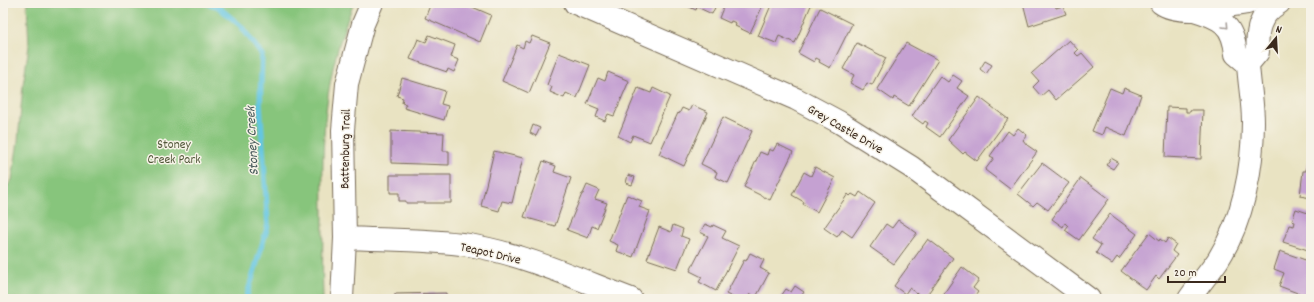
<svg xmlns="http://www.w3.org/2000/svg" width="1314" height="302" font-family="Dekko,sans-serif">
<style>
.green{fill:#87c57c;stroke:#61784d}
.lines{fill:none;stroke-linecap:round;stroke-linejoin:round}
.stream{stroke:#64c6e2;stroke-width:5.5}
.building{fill:#c5a1d2}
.minor-casing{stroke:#786b57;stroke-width:24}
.minor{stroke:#fff;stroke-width:22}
.oneway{stroke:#a79f9a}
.labels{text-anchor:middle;stroke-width:3;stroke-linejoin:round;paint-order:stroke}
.street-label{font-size:13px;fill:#3b2a1e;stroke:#f7f3e8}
.park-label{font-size:13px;fill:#52583a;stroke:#f7f3e8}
.water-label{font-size:14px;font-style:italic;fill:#475959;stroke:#f7f3e8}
</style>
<rect width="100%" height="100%" fill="#f7f3e8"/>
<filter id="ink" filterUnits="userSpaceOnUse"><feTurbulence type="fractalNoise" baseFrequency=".025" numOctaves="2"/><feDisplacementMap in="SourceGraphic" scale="8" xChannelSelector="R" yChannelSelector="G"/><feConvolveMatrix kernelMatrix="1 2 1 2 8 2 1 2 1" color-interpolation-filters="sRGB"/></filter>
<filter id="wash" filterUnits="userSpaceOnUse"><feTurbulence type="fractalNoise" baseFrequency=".012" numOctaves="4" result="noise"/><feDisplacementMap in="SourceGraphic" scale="16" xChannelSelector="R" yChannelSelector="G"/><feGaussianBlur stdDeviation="0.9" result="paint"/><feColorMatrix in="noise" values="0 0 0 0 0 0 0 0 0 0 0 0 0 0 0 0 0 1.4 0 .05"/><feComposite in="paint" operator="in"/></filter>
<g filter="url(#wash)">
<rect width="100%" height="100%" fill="#e9e3c2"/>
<path class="green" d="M27 3H354C323 77 322 136 323 214 323 242 322 271 323 299H3V192L12 180 18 141 23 85 29 46Z"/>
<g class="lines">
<path class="stream" d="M207 3 217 6 241 26 262 55 260 105 268 225 246 299"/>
</g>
<g id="blocks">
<path class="building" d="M431 3H463L491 15 480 42 425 18Z
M681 3H717L712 14 697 7 696 10Z
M725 3H764L750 33 735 26 736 23 731 21 730 23 719 18Z
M772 3H812L795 43 779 36 776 43 758 36Z
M1023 3H1055L1056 8 1063 6 1066 14 1029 26Z
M820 8 852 24 830 68 819 62 820 60 816 58 814 62 798 53Z
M429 35 455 45 451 57 459 60 454 72 448 69 447 72 410 59 418 39 426 42Z
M532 36 550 43 529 93 502 81 517 45 523 48 525 41 529 43Z
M1069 40 1078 50 1075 53 1078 56 1082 53 1094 67 1056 100 1048 90 1041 96 1033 87 1039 81 1032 73Z
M857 43 886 58 872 85 867 83 863 90 850 83 854 75 843 69Z
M906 43 938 60 909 106 894 97 893 100 877 89Z
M559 53 590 65 577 98 566 93 564 98 550 92 552 87 547 85Z
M985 61 992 65 986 74 980 69Z
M608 72 629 81 614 116 608 114 605 121 596 117 599 109 587 104 598 78 605 81Z
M953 75 962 81 957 88 969 96 940 137 926 127 928 123 925 121 923 124 912 116 940 76 948 82Z
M402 78 445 91 441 104 448 106 444 120 404 108 406 104 402 103 403 98 397 96Z
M638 88 651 93 653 88 670 96 650 142 633 135 630 142 618 136Z
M1110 88 1122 93 1124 88 1141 95 1126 136 1105 127 1102 135 1092 131Z
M979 97 1008 119 977 161 965 152 963 154 948 140Z
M692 105 708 112 684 166 659 154 678 113 679 114 682 108 689 111Z
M1167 107 1186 108V112H1190L1191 110H1203L1201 159 1165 157Z
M723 117 752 131 728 183 715 177 717 172 701 164Z
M533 125 540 128 536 136 530 133Z
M1018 128 1027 135 1023 140 1027 145 1037 152 1010 189 985 170 994 158 990 156 1008 131 1013 135Z
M391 131 444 133 443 151H449V165L391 163Z
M777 144 793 152 770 200 744 187 760 152 767 155 769 149 773 151Z
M494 151 523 158 512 203 502 201 499 211 481 206Z
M1111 158 1118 162 1113 169 1106 165Z
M543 161 556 166 554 172 571 178 555 226 524 217Z
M1307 162 1311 163V198L1300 196 1303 171H1306Z
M1042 163 1069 183 1048 210 1037 202 1033 206 1018 194Z
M815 167 835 178 817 212 803 204 804 202 792 195 804 172 811 176Z
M390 175H451V203H406V201H399V193H390Z
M628 175 635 177 632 185 626 183Z
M1081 178 1109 199 1079 240 1065 230 1068 226 1065 223 1063 227 1052 219Z
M587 185 599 190 595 199 607 203 597 228 592 226 588 238 567 230 582 194H583Z
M860 192 875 203 852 237 842 230 837 237 824 228 848 194 850 196 852 194 857 197Z
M627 195 642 201 639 207 650 211 633 257 616 251 618 245 609 241Z
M1296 209 1311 214V251L1283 242 1289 225 1294 226 1295 222 1292 221Z
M1110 214 1137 234 1119 259 1117 257 1112 264 1096 253 1101 245 1092 239Z
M898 220 917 233 894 264 870 247 886 224 892 228Z
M705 224 712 227 713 225 726 231 722 238 739 246 716 291 699 282 702 277 690 271 708 236 700 232Z
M673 225 683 229 681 236 689 239 677 269 647 259 659 227 671 232Z
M1149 233 1159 241 1160 239 1165 243 1168 238 1176 244 1172 251 1177 255 1159 279 1156 276 1146 290 1121 271Z
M928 239 953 258 924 299 909 288 905 294 894 286Z
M1280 251 1311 262V289L1308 297 1279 286 1284 273 1274 269Z
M750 253 764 260 760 268 769 273 756 297 750 294 747 299H736L726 294 744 260 746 261Z
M962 267 979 280 973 288 978 292 973 299H940Z
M795 286 804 292 802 295 807 299H779L786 289 791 292Z
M446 293V299H395V294Z"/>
</g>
</g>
<g filter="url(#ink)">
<use href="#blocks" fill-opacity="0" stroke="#786b57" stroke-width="1"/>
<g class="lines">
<defs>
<path id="minor" d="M575 3 796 99 839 122 911 167 1089 299
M1161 3C1180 17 1225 6 1247 3
M1194 10C1221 18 1233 24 1236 54L1248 64
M345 238C386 240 428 239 469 245 524 254 580 280 631 299
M342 299 345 238 343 130 347 84 363 24 372 3
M1189 299C1198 286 1209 273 1218 260 1243 220 1253 169 1253 122 1253 103 1249 83 1248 64L1258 52C1256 31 1259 15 1279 3"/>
</defs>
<use href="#minor" class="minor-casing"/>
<use href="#minor" class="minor"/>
</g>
<defs><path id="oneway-chevron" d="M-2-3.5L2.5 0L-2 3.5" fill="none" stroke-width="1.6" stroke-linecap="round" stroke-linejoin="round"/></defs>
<use class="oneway" href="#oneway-chevron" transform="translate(1226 26) rotate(47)"/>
</g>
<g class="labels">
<g class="street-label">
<text transform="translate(846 128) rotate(30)" y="5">Grey Castle Drive</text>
<text transform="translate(344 149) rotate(-89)" y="5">Battenburg Trail</text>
<text transform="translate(491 252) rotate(13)" y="5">Teapot Drive</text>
</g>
<g class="park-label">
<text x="174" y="148">Stoney<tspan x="174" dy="15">Creek Park</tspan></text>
</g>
<g class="water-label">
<text transform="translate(251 141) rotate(-93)" y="5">Stoney Creek</text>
</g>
</g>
<rect width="1314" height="302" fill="none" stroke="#f7f3e8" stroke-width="16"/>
<g transform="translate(1276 38) rotate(18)" stroke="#f7f3e8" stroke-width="3" paint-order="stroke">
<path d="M0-3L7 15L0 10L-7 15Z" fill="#3b2a1e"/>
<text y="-6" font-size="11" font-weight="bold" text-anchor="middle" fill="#3b2a1e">N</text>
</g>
<path d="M1168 276v6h57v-6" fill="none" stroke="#3b2a1e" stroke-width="2"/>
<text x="1174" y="276" font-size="12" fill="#3b2a1e" stroke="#f7f3e8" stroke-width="3" paint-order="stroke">20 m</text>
</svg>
